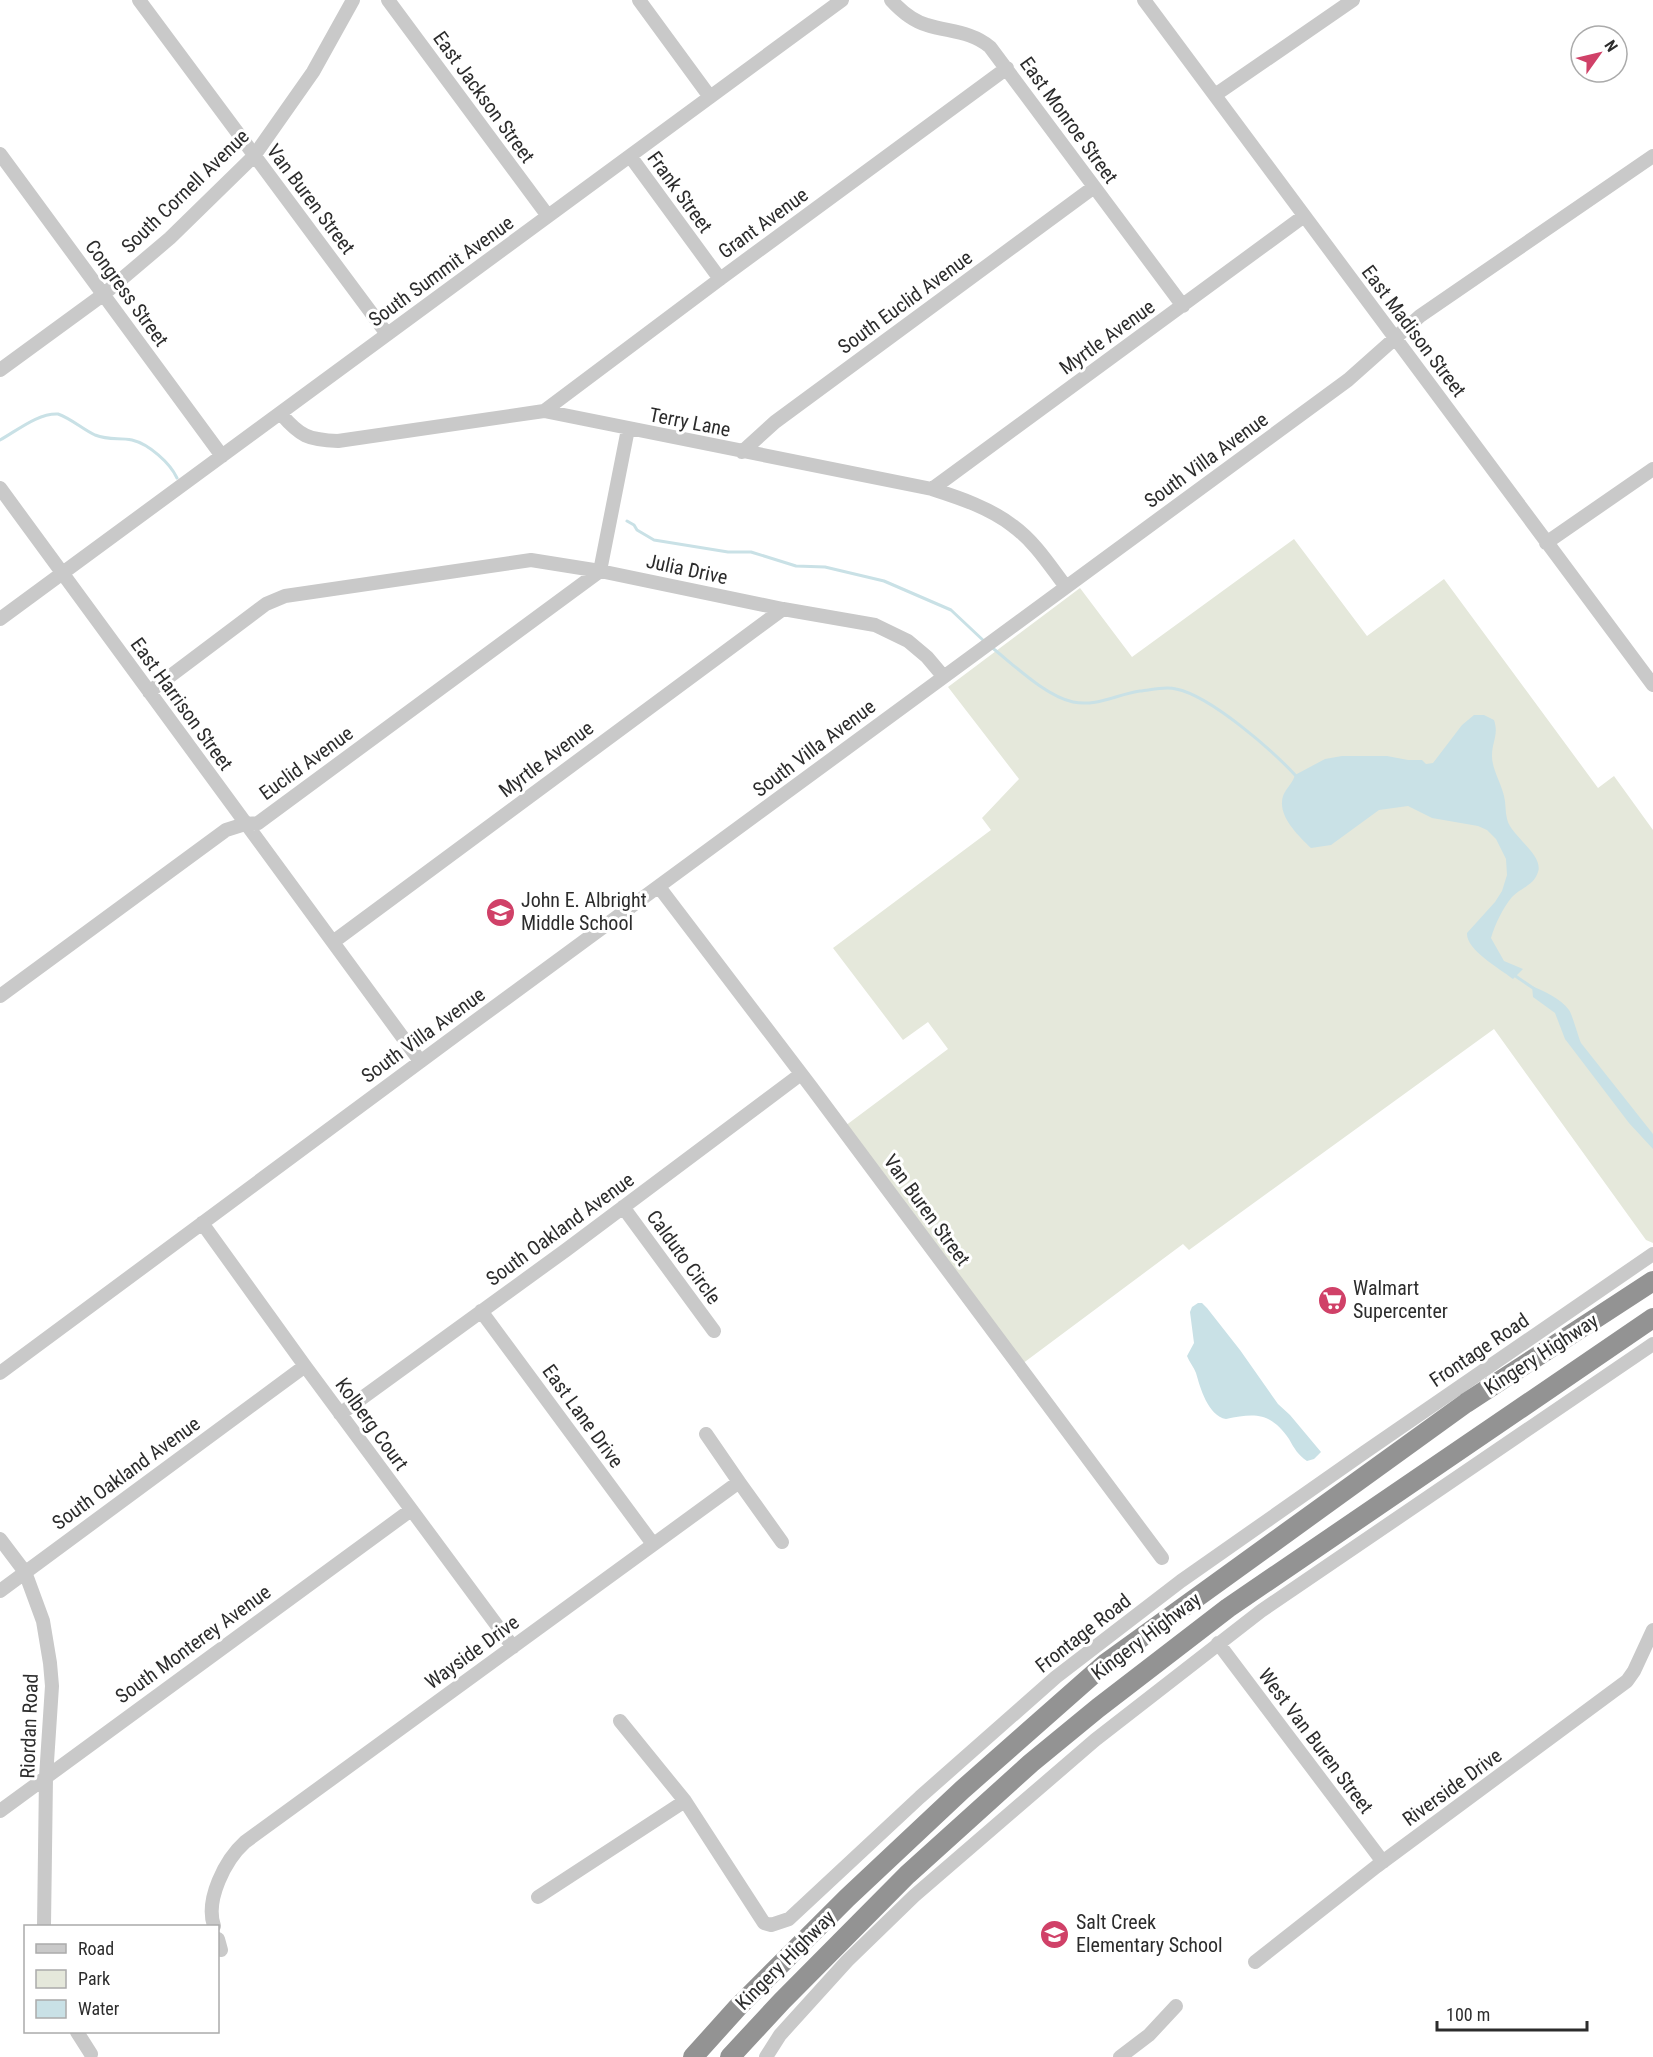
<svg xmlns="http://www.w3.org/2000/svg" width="1653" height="2057" font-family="'Roboto Condensed',sans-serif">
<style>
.green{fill:#e5e8db}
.water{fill:#c9e1e6}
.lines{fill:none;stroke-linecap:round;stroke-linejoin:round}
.stream{stroke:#c9e1e6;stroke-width:3}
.minor{stroke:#c9c9c9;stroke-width:14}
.highway{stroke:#939393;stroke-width:20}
.labels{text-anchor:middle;stroke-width:6;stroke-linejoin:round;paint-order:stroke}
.street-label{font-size:20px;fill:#2c2c2c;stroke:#fff}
.poi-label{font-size:20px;fill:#2c2c2c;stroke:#fff;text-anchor:start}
</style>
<rect width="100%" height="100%" fill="#fff"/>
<path class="green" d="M1294 539 1367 636 1444 579 1598 788 1614 776 1653 830V1243L1646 1240 1494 1029 1189 1250 1183 1244 1022 1364 845 1126 948 1049 928 1022 903 1040 833 948 991 830 982 818 1019 779 948 687 1080 588 1132 657Z"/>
<path class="water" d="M1474 715H1484L1494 720C1499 735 1492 741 1492 756 1492 769 1501 783 1504 796 1506 803 1505 811 1507 819 1511 836 1544 855 1538 872 1534 885 1521 888 1512 897 1503 908 1495 924 1491 938L1504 961 1523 969 1513 979C1499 968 1466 950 1467 933L1495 902 1502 891 1507 875 1506 859 1496 839 1487 830 1478 826 1432 818 1408 806 1379 810 1331 845 1311 848C1298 835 1277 816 1283 796 1286 788 1293 783 1295 775L1325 759 1342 756H1387L1408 760H1422L1426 764 1433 763 1462 725Z
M1532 986C1545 992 1560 998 1569 1010 1572 1014 1578 1036 1581 1043L1653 1134V1149L1629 1123 1565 1039 1555 1013 1533 997Z
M1198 1303H1202L1207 1308 1240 1350 1278 1404 1290 1415 1321 1452 1314 1459 1307 1461C1298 1455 1294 1448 1289 1439 1270 1412 1255 1413 1226 1419 1208 1416 1200 1387 1196 1373 1194 1367 1189 1362 1187 1356L1194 1343 1190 1312 1192 1307Z"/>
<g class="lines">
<path class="stream" d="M0 440C18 430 38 413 58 414 72 419 82 429 95 435 110 441 119 437 132 440 149 444 170 463 177 478
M627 521 634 525 637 530 654 540 728 552H751L796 566 825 567 884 581 951 610 985 642
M990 646C1013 664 1045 696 1073 702 1096 707 1118 694 1140 691 1151 690 1165 686 1176 689 1211 696 1273 751 1297 777
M1514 975 1533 988"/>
<path class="minor" d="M139 0 387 334
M388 0 548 216
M639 0 710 97
M891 0C901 11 913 21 927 25 949 32 971 31 990 47L1183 306
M1144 0 1653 685
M1215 95 1353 0
M0 154 222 456
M630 156 720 279
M0 370 104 294 170 238 254 156 313 72 353 0
M544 411 720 279 1007 68
M281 414C300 436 308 440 338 441L544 411 932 489C960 498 990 508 1013 526 1035 542 1050 566 1066 587
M742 452 775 422 1094 187
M0 488 420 1061
M932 489 1304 216
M1546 543 1653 469
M0 619 842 0
M149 692 266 604 285 596 531 560 600 571 783 609 875 625 908 641 927 657 943 676
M659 887 812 1088 1162 1558
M333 942 783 609
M0 996 226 830 245 824 258 823 600 571 628 429
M623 1207 714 1331
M202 1223 305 1366 513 1647
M481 1311 653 1544
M0 1373 463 1030 1348 380 1420 316 1653 156
M340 1414 566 1250 801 1074
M706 1434 739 1482
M0 1539 25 1572 43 1621 50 1663 52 1686 46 1777 44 1926
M0 1591 305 1366
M1218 1643 1383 1862
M620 1721 685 1801 764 1923 771 1925 789 1919 920 1797 1056 1677 1181 1581 1365 1452 1653 1254
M0 1811 411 1510
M538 1897 685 1801
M214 1926C205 1900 225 1860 245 1842L739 1482 782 1542
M218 1939 221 1950
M1255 1962 1377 1866 1627 1681 1634 1671 1653 1630
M77 2032 91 2054
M766 2057 780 2035 847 1961 914 1896 1095 1740 1261 1611 1653 1344
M1120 2057 1149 2035 1176 2006"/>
<path class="highway" d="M693 2057 738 2007 847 1898 962 1790 1106 1663 1466 1403 1653 1281
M730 2057 782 2001 907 1875 1031 1763 1098 1708 1228 1608 1653 1318"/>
</g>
<defs>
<symbol id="school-disc" viewBox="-11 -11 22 22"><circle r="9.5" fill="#d04168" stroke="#fff"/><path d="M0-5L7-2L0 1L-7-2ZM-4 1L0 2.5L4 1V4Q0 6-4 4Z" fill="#fff"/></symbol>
<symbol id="supermarket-disc" viewBox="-11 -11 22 22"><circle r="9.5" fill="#d04168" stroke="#fff"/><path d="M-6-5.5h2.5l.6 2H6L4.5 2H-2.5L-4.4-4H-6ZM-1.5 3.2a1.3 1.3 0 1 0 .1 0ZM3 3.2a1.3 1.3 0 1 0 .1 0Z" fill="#fff"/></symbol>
</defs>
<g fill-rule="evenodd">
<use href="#school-disc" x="484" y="896" width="33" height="33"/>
<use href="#supermarket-disc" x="1316" y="1284" width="33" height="33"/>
<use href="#school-disc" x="1038" y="1918" width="33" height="33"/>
</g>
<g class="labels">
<g class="street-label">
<text transform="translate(484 97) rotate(54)" y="7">East Jackson Street</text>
<text transform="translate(1069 120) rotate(54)" y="7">East Monroe Street</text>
<text transform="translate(185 191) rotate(-44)" y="7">South Cornell Avenue</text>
<text transform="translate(680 192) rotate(54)" y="7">Frank Street</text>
<text transform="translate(311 199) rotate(53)" y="7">Van Buren Street</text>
<text transform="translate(763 223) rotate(-36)" y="7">Grant Avenue</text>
<text transform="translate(441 271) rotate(-36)" y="7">South Summit Avenue</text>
<text transform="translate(127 293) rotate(54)" y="7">Congress Street</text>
<text transform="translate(905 302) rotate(-36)" y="7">South Euclid Avenue</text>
<text transform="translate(1414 331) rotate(53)" y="7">East Madison Street</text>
<text transform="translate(1107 337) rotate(-36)" y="7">Myrtle Avenue</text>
<text transform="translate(690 422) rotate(11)" y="7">Terry Lane</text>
<text transform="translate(1206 460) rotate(-36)" y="7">South Villa Avenue</text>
<text transform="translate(687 569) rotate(12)" y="7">Julia Drive</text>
<text transform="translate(182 704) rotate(54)" y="7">East Harrison Street</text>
<text transform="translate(814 748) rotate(-37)" y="7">South Villa Avenue</text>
<text transform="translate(546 759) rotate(-37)" y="7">Myrtle Avenue</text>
<text transform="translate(306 763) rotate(-36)" y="7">Euclid Avenue</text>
<text transform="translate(423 1035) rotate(-36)" y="7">South Villa Avenue</text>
<text transform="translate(927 1210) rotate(54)" y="7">Van Buren Street</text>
<text transform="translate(560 1229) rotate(-36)" y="7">South Oakland Avenue</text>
<text transform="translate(684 1257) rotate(54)" y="7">Calduto Circle</text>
<text transform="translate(1479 1350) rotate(-34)" y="7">Frontage Road</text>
<text transform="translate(1541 1354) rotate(-33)" y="7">Kingery Highway</text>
<text transform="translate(583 1416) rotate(54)" y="7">East Lane Drive</text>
<text transform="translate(372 1424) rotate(54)" y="7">Kolberg Court</text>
<text transform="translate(126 1473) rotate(-36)" y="7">South Oakland Avenue</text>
<text transform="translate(1083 1633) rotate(-38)" y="7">Frontage Road</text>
<text transform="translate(1146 1636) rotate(-37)" y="7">Kingery Highway</text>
<text transform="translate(193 1644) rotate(-36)" y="7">South Monterey Avenue</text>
<text transform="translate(472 1652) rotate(-36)" y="7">Wayside Drive</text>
<text transform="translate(29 1726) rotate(-88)" y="7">Riordan Road</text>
<text transform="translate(1316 1741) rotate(53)" y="7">West Van Buren Street</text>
<text transform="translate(1452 1787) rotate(-36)" y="7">Riverside Drive</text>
<text transform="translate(785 1960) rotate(-45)" y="7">Kingery Highway</text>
</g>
<g class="poi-label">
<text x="521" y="907">John E. Albright<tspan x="521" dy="23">Middle School</tspan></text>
<text x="1353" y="1295">Walmart<tspan x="1353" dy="23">Supercenter</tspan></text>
<text x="1076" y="1929">Salt Creek<tspan x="1076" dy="23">Elementary School</tspan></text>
</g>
</g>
<rect x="24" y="1925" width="195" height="108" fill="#ffffff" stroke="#ababab" stroke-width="1.5"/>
<rect x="36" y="1944" width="30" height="9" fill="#c9c9c9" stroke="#ababab" stroke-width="1.5"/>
<text x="78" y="1955" font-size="18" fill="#2c2c2c">Road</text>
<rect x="36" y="1970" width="30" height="18" fill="#e5e8db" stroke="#ababab" stroke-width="1.5"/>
<text x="78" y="1985" font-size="18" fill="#2c2c2c">Park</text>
<rect x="36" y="2000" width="30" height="18" fill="#c9e1e6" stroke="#ababab" stroke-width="1.5"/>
<text x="78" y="2015" font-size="18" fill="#2c2c2c">Water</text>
<g transform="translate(1599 54) rotate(56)"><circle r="28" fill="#ffffff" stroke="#ababab" stroke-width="1.5"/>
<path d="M0-4.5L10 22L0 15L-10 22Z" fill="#d04168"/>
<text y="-9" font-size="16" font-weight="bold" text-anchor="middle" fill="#2c2c2c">N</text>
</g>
<path d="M1437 2021v9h150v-9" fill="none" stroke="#2c2c2c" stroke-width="3"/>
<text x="1446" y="2021" font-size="18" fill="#2c2c2c" stroke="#ffffff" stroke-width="4.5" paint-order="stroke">100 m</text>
</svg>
